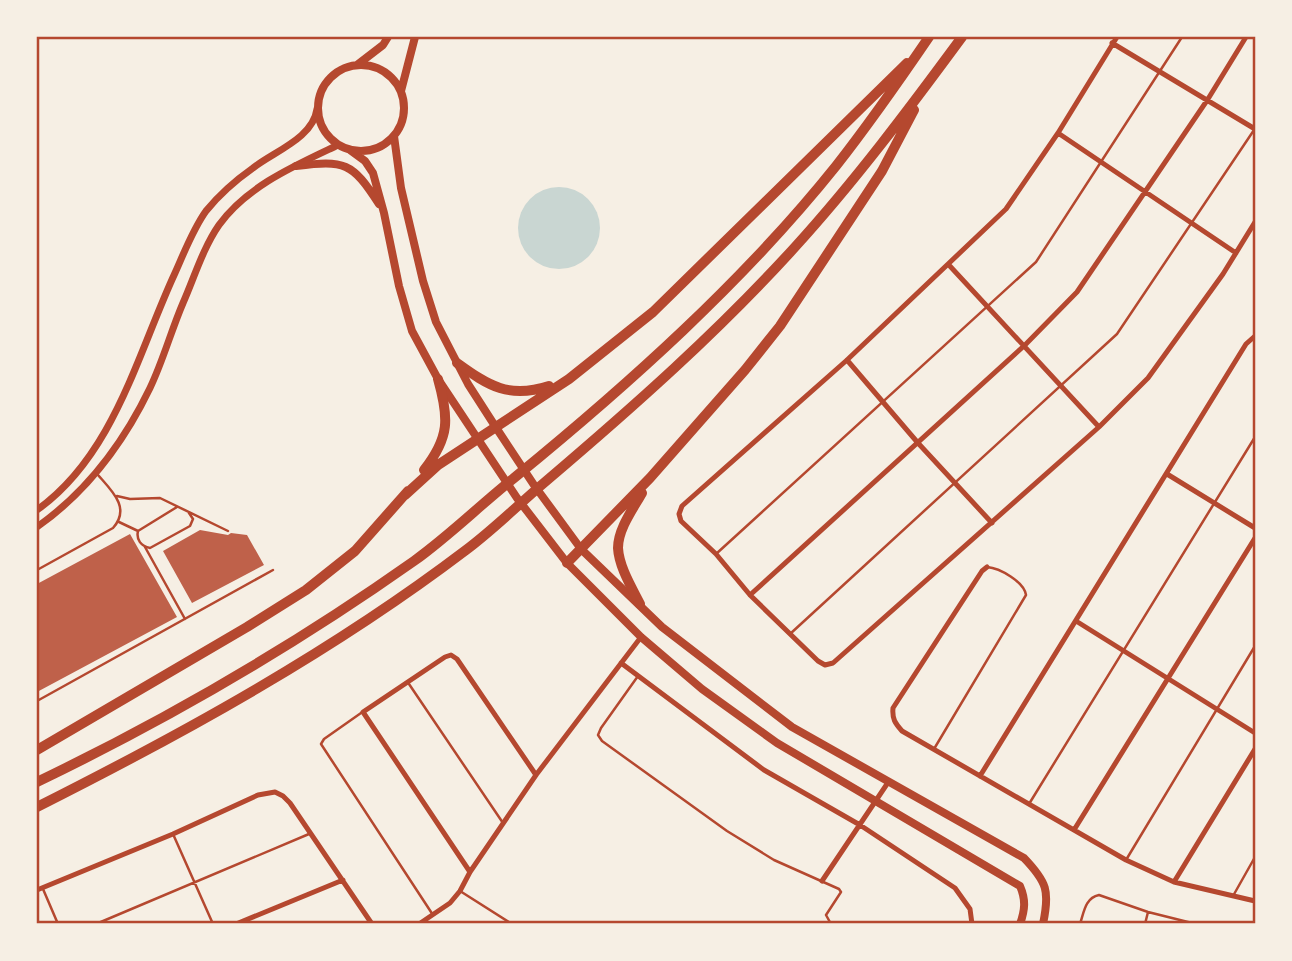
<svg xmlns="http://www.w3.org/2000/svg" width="1292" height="961" font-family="Cabin,sans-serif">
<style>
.water{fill:#c9d6d2}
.building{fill:#bf614a}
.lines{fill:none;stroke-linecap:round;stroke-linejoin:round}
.service{stroke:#b5482f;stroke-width:2.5}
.minor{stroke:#b5482f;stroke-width:5}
.tertiary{stroke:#b5482f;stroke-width:7}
.secondary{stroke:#b5482f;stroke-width:8}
.motorway{stroke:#b5482f;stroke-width:10}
.neatline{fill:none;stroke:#b5482f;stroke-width:2.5}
</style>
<rect width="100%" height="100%" fill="#f6efe4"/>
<path class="water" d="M518 228a41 41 0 1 1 82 0a41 41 0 1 1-82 0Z"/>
<path class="building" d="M200 530 228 535 231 533 247 535 264 565 192 603 163 551Z
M130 534 177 617 37 692V584Z"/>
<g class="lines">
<path class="service" d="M117 496 130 499 160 498 228 531
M119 522 138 531
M138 531C136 540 141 546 150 548L190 526 193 519 189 513
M138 531 177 507
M145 547 185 619
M716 554 1036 262 1182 37
M37 570 113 528C131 508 112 491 98 475
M790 634 1117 334 1254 130
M638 676 601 728 598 735 602 741 727 831 774 860 839 889 841 892 826 915 831 924
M409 684 503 823
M37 701 273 570
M361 713 324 739 321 744 433 915
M934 749 1026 595C1024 582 1000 568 987 567
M1029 804 1255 437
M173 834 213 924
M1126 860 1255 646
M43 889 58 924
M460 891 512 924
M1233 896 1255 857
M96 924 309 834
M1080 924C1084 912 1085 898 1099 895L1148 912 1196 924
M1145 924 1148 912"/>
<path class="minor" d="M1117 37 1058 133 1006 209 847 360 682 506 679 514 681 521 716 554 750 595 818 661 825 665 833 663 1099 427 1148 378 1223 274 1255 222
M1112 43 1255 129
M1058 133 1236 253
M948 264 1099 427
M847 360 918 443 992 523
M1167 474 1255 528
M987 567 982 571 893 708C892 719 895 723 902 731L1126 860 1174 882 1255 901
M750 595 1025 345 1077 292 1208 99 1246 37
M1076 621 1255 733
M621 663 764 770 860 825 955 888 970 909 972 924
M980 776 1246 344 1255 336
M1074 830 1255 538
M470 872 363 712 445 657 451 655 457 659 536 775
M822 881 889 781
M1174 882 1255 749
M37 890 173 834 258 795 275 792 283 796 290 803 372 924
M236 924 343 880
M419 924 450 903 460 891 470 872 536 775 641 637"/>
<path class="tertiary" d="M37 510C114 455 137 355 175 273 184 253 193 229 206 211 219 195 236 180 253 168 275 151 313 138 317 109
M37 527C88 491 123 444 150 388 163 361 171 331 183 303 194 278 203 248 219 225 247 186 296 165 338 145"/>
<path class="secondary" d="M318 108a43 43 0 1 1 86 0a43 43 0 1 1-86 0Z
M357 65 383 45 388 37
M401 91 415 37
M394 136 401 188 423 281 436 322 468 384 495 426 534 485 581 549 662 627 792 727 1024 858C1047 882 1050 891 1043 924
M350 150 365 161 373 173 384 213 399 286 412 331 438 379 517 498 567 563 641 637 702 689 777 743 1020 886C1026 900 1025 910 1020 924
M296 166C345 160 352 162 379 204"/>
<path class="motorway" d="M457 363C489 386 509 399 549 386
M424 470C450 437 449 418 438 379
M405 495 438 465 569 379 653 312 907 63
M567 563 650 478 745 370 780 326 882 171 914 110
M640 604C632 588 619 567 618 548 618 529 633 509 642 493
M37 750 247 627 306 590 355 551 408 491
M37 782C168 719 295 645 414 561 449 536 480 505 514 478 628 385 744 281 836 166 869 124 899 81 929 37
M37 807C186 732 333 651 466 550 494 529 519 504 545 482 632 408 718 332 795 247 855 181 909 109 962 37"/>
</g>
<rect width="1292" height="961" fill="none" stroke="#f6efe4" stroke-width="77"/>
<rect x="38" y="38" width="1216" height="884" class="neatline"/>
</svg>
